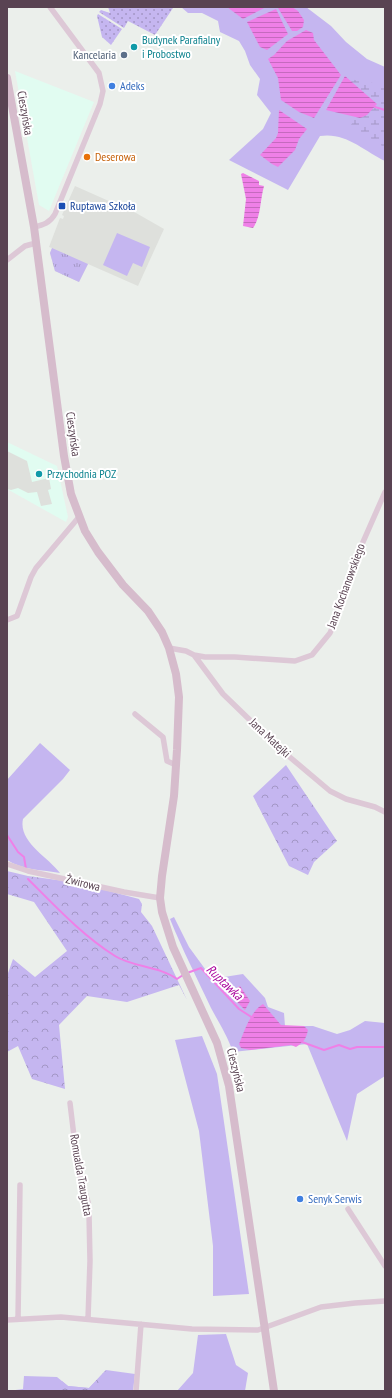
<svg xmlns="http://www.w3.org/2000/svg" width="392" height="1398" font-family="'PT Sans Narrow',sans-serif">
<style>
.commercial{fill:#e1fcf1}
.education{fill:#dee0dc}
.grass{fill:#c5b6f0}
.forest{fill:url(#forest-crowns)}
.wetland{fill:url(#wetland-marsh)}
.park{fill:url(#park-tufts)}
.garden{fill:url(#garden-dots)}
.water{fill:url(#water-rules)}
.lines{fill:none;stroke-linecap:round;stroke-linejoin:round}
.stream{stroke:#ef80e7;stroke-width:2}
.street{stroke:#ddc8d6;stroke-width:5.5}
.secondary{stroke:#d6bccc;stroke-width:8}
.culture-dot{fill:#0f9aa8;stroke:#fff;stroke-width:1.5}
.service-dot{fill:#5c6f8a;stroke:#fff;stroke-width:1.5}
.shop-dot{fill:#3f7fe0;stroke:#fff;stroke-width:1.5}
.food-dot{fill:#e8710a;stroke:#fff;stroke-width:1.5}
.transit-dot{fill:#1a4fb4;stroke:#fff;stroke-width:1.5}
.labels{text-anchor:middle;stroke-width:4;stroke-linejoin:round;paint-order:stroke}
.culture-label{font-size:12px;fill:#0d838f;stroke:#fff;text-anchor:start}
.service-label{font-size:12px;fill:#4e5e75;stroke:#fff;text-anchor:end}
.shop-label{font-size:12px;fill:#366cbe;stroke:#fff;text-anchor:start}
.street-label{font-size:12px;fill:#594352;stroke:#fff}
.food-label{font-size:12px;fill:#c56008;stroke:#fff;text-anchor:start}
.transit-label{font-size:12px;fill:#164399;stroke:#fff;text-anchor:start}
.water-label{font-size:13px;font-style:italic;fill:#aa059d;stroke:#fff}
</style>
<defs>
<pattern id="forest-crowns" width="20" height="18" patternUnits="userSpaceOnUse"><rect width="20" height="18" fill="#c5b6f0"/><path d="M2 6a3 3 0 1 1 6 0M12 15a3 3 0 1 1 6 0" fill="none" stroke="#a396c5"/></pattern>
<pattern id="wetland-marsh" width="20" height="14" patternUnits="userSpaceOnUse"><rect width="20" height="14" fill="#c5b6f0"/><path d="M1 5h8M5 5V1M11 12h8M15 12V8" fill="none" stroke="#a396c5"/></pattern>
<pattern id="park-tufts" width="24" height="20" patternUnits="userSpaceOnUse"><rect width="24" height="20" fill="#c5b6f0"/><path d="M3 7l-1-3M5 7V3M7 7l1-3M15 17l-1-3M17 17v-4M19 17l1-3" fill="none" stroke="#a396c5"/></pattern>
<pattern id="garden-dots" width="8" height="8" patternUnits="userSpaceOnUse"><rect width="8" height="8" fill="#c5b6f0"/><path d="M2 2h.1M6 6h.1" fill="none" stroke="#a396c5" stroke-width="1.8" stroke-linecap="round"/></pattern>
<pattern id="water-rules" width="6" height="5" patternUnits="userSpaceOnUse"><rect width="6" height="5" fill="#ef80e7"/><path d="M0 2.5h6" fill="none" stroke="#c56abe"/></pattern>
</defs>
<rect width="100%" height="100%" fill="#ebefeb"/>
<path class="commercial" d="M15 71 94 102 49 211 39 205Z
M7 442 57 466 68 517 66 522 7 489Z"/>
<path class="education" d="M75 186 136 213 164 229 138 286 88 264 79 282 55 271 50 253 52 248 49 247 60 218 63 219 64 216 62 215Z
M7 451 27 461 32 482 49 478 51 489 48 490 52 504 41 506 37 492 28 493 18 488 11 490 7 489Z"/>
<path class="grass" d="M181 7H306L331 26 346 42 367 59 385 67V161C364 151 346 132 320 136L288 190 229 160 263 129 271 113 257 95 260 79 250 65 245 51 239 41 220 32 218 21 202 13H188Z
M117 233 150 247 142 267 133 263 127 276 103 265Z
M40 743 70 770 63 779 23 819C18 842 48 857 60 873 43 870 22 870 7 860V780Z
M174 917 189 947 208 973 224 977 243 974 265 998 268 1007 284 1013 285 1026H313L337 1034 350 1030 365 1021 385 1023V1076L357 1094 347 1141 307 1044 233 1052C227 1035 219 1023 211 1008 197 978 182 949 170 919Z
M202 1036 217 1074 249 1294 213 1296V1246L199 1131 175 1040Z
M226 1334 236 1365 248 1373 245 1391H177L193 1373 198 1335Z
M106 1370 135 1374 133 1391H8L23 1389 24 1376 57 1377 68 1386 89 1388Z"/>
<path class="forest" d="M286 765 337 841 314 862 308 875 289 866 253 796Z
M7 871 28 876 79 883 139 899 142 904 141 912 152 926 187 1000 179 985 127 1002 87 996 59 1025 65 1089 32 1079 18 1046 7 1052V976L13 959 35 977 67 951 34 902 7 894Z
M106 1370 101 1391H62V1381L68 1386 89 1388Z"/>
<path class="wetland" d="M349 79 385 85V148L351 125 355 118H360Z"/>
<path class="park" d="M52 248 88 264 79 282 55 271 50 253Z"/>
<path class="garden" d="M108 7H171L173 8 155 35 128 21 124 28 99 12 101 10 110 13Z
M98 14 122 29 111 45 102 37 97 16Z"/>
<path class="water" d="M227 7H266L243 19Z
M292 7 298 11 304 20 303 27 297 31H292L278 8Z
M276 9 288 34 267 50 260 47 247 22Z
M306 30 313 33 314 40 341 75 314 118 299 112 281 100 278 78 268 59 274 55 287 41Z
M345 76 377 104 367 115 360 118 326 110Z
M279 110 307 129 299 139 295 150 278 167 272 164 260 155 276 138 278 133Z
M243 173 259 181V185L264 186C260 200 261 217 253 228L243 226 246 199 241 174Z
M240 986 250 1001 245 1010 228 993Z
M263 1004 281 1025 304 1026 308 1030C306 1039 304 1042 296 1047L291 1045 250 1050 241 1048 239 1044C245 1030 250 1012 263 1004Z"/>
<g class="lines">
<path class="stream" d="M375 107 385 110
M7 835 18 852 24 857 26 869
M28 879C55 906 82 935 115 956 132 967 159 966 177 979L183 975
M187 973 201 968 239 1009 253 1018
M302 1042 324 1050 339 1045 350 1049 357 1047H385"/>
<path class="street" d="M34 227C43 225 50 223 55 214L100 104 103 91 99 73 50 7
M7 260 25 246 36 243
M7 620 17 616 31 577 36 568 79 517
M169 648 186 651 194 655 223 694 279 748 330 791 346 799 375 807 385 812
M194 655 205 657H235L295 661 312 655 330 633 336 619 352 567 385 492
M135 714 163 737 167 761 176 765
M7 864 28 871 124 892 160 898
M70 1103 78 1170 88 1202 89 1214 90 1261 88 1319
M348 1209 385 1266
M18 1319 20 1185
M7 1320 61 1317 192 1329 258 1330 321 1307 355 1303 385 1301
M136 1391 141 1324"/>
<path class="secondary" d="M7 78 34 227 64 456 71 494 85 531 98 552 123 585 148 611 162 632 169 648 176 674 179 697 177 750 174 796 162 876 160 898 162 912 173 947 217 1043 229 1086 274 1391"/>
</g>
<g class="culture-dot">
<circle cx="134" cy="47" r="4"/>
<circle cx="39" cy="474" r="4"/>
</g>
<circle class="service-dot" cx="124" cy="55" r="4"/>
<g class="shop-dot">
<circle cx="112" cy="86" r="4"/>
<circle cx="300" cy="1199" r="4"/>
</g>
<circle class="food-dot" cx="87" cy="157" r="4"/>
<rect class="transit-dot" x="58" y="202" width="8" height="8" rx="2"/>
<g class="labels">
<g class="culture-label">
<text x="142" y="44">Budynek Parafialny<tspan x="142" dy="14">i Probostwo</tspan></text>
<text x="47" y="478">Przychodnia POZ</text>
</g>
<g class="service-label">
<text x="116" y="59">Kancelaria</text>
</g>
<g class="shop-label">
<text x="120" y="90">Adeks</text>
<text x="308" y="1203">Senyk Serwis</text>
</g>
<g class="street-label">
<text transform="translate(25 113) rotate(80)" y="4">Cieszyńska</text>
<text transform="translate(73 434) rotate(82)" y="4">Cieszyńska</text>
<text transform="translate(346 586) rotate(-70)" y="4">Jana Kochanowskiego</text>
<text transform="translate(270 738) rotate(43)" y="4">Jana Matejki</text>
<text transform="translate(83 883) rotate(14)" y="4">Żwirowa</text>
<text transform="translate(236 1070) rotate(76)" y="4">Cieszyńska</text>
<text transform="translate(81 1175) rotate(80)" y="4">Romualda Traugutta</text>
</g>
<g class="food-label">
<text x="95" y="161">Deserowa</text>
</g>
<g class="transit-label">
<text x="70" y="210">Ruptawa Szkoła</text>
</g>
<g class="water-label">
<text transform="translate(225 982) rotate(44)" y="5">Ruptawka</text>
</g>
</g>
<rect width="392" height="1398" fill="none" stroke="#594352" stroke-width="16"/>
</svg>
